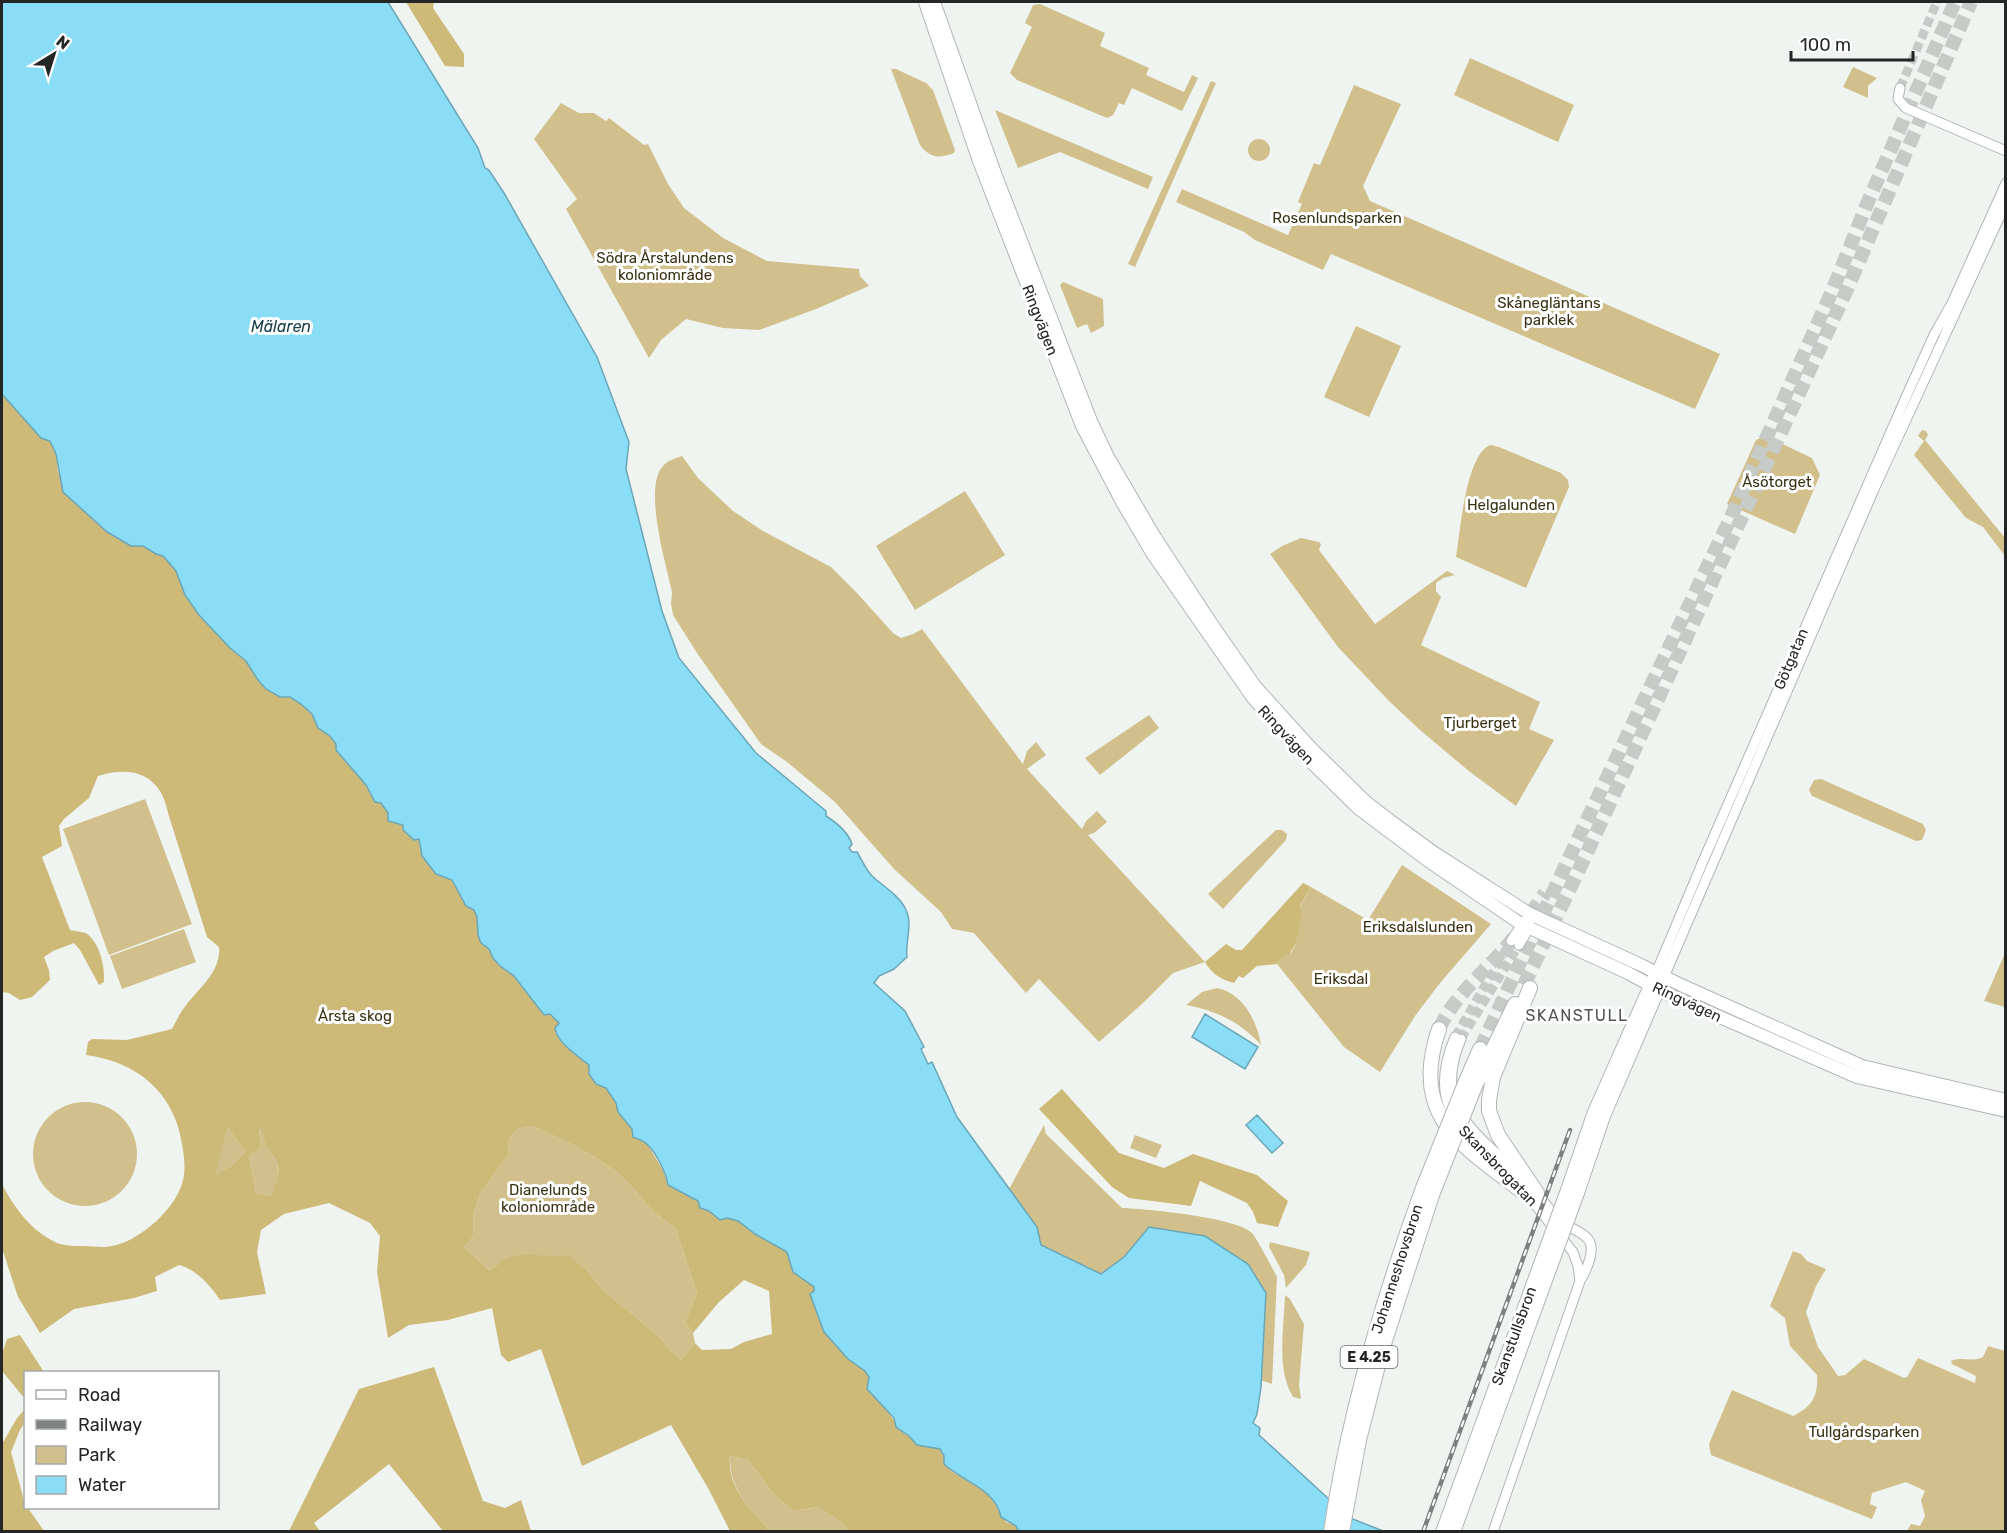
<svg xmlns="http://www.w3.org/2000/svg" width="2007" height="1533" font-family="Rubik,sans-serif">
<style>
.green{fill:#d1c08c}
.forest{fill:#ceba78;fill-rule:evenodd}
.water{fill:#8addf6;stroke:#6ba6b7;stroke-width:1.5}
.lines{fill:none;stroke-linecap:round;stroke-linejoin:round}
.minor-tunnel{stroke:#c6cbc8;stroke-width:9;stroke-dasharray:9 4.5;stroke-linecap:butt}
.highway-tunnel{stroke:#c6cbc8;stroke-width:14;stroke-dasharray:14 7;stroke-linecap:butt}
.minor-casing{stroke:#b1b6b3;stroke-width:11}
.major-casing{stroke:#b1b6b3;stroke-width:14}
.highway-casing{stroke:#b1b6b3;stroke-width:16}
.minor{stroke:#fff;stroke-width:9}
.major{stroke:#fff;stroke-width:12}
.highway{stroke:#fff;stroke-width:14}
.rail-casing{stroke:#7d817f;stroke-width:4.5}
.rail{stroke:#fff;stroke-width:2;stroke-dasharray:7;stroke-linecap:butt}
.major-bridge-casing{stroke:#b1b6b3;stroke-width:14;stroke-linecap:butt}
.highway-bridge-casing{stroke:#b1b6b3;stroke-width:16;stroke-linecap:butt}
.major-bridge{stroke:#fff;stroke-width:12}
.highway-bridge{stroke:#fff;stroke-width:14}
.labels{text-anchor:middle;stroke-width:6;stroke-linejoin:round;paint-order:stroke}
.shield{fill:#fff;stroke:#666766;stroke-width:1.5}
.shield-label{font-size:14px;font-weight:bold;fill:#242625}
.park-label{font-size:15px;fill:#3a3113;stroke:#fff}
.street-label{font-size:15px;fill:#242625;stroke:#fff}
.water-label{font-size:16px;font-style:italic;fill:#1b414c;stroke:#fff}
.neighbourhood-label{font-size:16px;letter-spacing:1.5px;fill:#505551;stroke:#fff}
</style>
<rect width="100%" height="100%" fill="#eff4f1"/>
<path class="green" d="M1040 4 1105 33 1100 46 1149 68 1146 75 1184 92 1192 75 1198 78 1182 111 1132 88 1124 105 1119 103 1113 115 1107 118 1017 80 1010 73 1032 27 1025 23 1033 5Z
M1470 58 1574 105 1558 142 1454 95Z
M1853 67 1877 78 1868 86V98L1843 87Z
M891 69H896L926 83 933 90 955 150 954 153C939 158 931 159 920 145Z
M1211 81 1216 83 1135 267 1128 264Z
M1354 85 1401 104 1363 186 1370 201 1720 354 1695 409 1331 254 1323 270 1255 240 1244 232 1176 202 1182 189 1288 235 1302 204 1298 202 1314 163 1320 165Z
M561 103 579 113H594L606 121 609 118 644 145 648 144 668 184 684 208 723 238 767 261 859 269 860 276 869 286 816 309 759 330 723 328 686 319 661 340 649 358 566 209 577 199 534 139Z
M995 110 1153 177 1148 189 1060 152 1018 168Z
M1248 150a11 11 0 1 1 22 0a11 11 0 1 1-22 0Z
M1063 282 1103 299 1104 326 1091 333 1087 324 1077 328 1060 285Z
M1356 326 1401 346 1369 417 1324 397Z
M1922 430 1926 431 1928 435 1925 440 2005 538V556L1983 527 1966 518 1914 455 1924 441 1918 436Z
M1765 436 1812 458 1820 475 1795 534 1727 504 1756 440Z
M1491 445 1499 447 1561 473 1568 480 1569 487 1526 588 1456 557C1460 533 1466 452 1491 445Z
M682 456 698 478 733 511 763 531 831 567 857 593 893 633 901 638 913 634 922 629 1023 764 1027 751 1036 742 1046 755 1027 769 1082 829 1086 821 1097 811 1107 822 1094 833 1088 835 1205 962 1173 973 1142 1004 1099 1042 1039 979 1026 993 974 933 952 929 941 912 894 869 835 802 787 762 761 744 697 653 673 615 671 604 672 592C667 567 641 483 665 464 669 460 677 458 682 456Z
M965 491 1005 555 915 610 876 546Z
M1301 538 1319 542 1321 544 1319 550 1375 624 1447 571 1455 575 1443 578 1436 583V591L1441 597 1421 645 1540 702 1529 729 1554 740 1516 806 1470 772 1420 730 1389 701 1338 647 1270 554 1282 546Z
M1149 715 1159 728 1100 775 1085 758Z
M1821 779 1923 824 1926 830 1922 840 1916 841 1812 796 1809 790 1814 780Z
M145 799 192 924 109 955 63 829Z
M1276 830H1282L1287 834 1286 840 1223 909 1208 894Z
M1402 865 1491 924 1440 983 1415 1016 1380 1072 1344 1047 1277 964 1286 952 1291 953 1297 942 1300 907 1311 887 1368 920Z
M184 929 196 962 122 989 110 956Z
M2005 953V1007L1984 1001Z
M1217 988C1243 993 1257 1021 1261 1045 1241 1022 1215 1010 1186 1005L1202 992Z
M33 1154a52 52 0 1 1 104 0a52 52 0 1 1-104 0Z
M1044 1125 1046 1134 1122 1208C1147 1209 1235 1217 1252 1233 1257 1239 1273 1269 1277 1277L1272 1384 1260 1380 1265 1293 1149 1227 1124 1257 1101 1274 1040 1245 1037 1227 1009 1189Z
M532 1126C559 1138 599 1156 621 1176 639 1193 653 1216 675 1227L697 1293 685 1322 693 1333 695 1343 681 1360 668 1348 662 1339 603 1290 586 1269 568 1256C550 1259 523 1252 506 1260 500 1262 495 1267 489 1270L464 1247 474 1236 473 1216 480 1194 508 1155 509 1140 517 1129Z
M228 1128 245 1152 231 1166 214 1176Z
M259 1128H263L265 1145 276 1160 279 1173 271 1196 256 1193 249 1156 261 1148Z
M1135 1135 1162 1145 1156 1158 1130 1148Z
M1270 1242 1310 1252 1306 1265 1286 1288 1284 1275 1269 1247Z
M1793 1251 1801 1254 1807 1261 1826 1269 1816 1286 1806 1312 1818 1347 1838 1376 1845 1375 1864 1359 1904 1378 1907 1377 1918 1358 1975 1383 1976 1376 1952 1364 1951 1361C1962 1356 1971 1363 1983 1357L1988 1346 2005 1351V1531H1907L1911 1524 1920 1526 1925 1516 1921 1500 1925 1491 1906 1482 1872 1493 1870 1504 1877 1507 1872 1519 1711 1455 1709 1444 1732 1390 1793 1416C1813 1406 1818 1396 1817 1375L1790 1346 1785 1318 1770 1306Z
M1285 1295 1290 1299 1304 1324 1299 1385 1301 1399 1293 1397C1276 1369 1284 1327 1285 1295Z
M730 1456 748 1460 775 1496 794 1511 818 1507 841 1522 848 1531H766V1526C746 1506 729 1485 730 1456Z"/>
<path class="forest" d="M406 2H434L433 8 464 54V67L445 66Z
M2 394 41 438 50 440 56 454 58 472 131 546H143L156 554 163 556 176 571 185 595 199 615 230 648 246 661 258 680 280 697H289L301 704 312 715 318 728 330 736 336 744V750L366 785 370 794 381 803 389 813 387 816 404 825 419 839 423 856 436 874 452 880 466 905 474 910 477 917 478 935 481 943 489 949 493 958 499 965 514 976 544 1014H550L559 1023 555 1032 559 1039 589 1065 616 1103 618 1112 632 1129 633 1137 646 1142 663 1170 668 1185 698 1201 700 1208 709 1211 720 1220 727 1218 738 1221 755 1234 787 1252 793 1272 814 1287V1291L810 1294 824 1332 865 1371 869 1376 868 1383 902 1432 909 1436 917 1445 940 1449 951 1471 988 1493 1006 1522 1016 1526 1019 1531H848L841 1522 818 1507 794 1511 775 1496 748 1460 730 1456C727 1484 747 1507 766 1526V1531H730L708 1488 671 1425 582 1466 541 1349 508 1362 501 1355 492 1308 448 1320 409 1325 388 1338 377 1272 380 1236 370 1223 329 1203 284 1214 261 1230 257 1252 266 1294 220 1300C211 1286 196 1269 179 1265L155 1277 157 1291 134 1298 74 1309 40 1333 18 1297 2 1248V1184C13 1206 30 1229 53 1241 61 1246 75 1246 84 1246 93 1246 103 1248 112 1246 140 1241 177 1208 183 1180 186 1169 184 1155 182 1144 174 1092 137 1062 86 1055L88 1042 92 1039 127 1040 172 1029C176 1022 179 1014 184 1008 198 988 221 973 219 947L207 937 168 813C161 775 133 765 98 776L89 798 64 819 59 826 62 846 42 857 70 930 86 933C100 943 105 966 104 982L99 985 80 950 74 943 53 951 44 957 49 970 50 980 32 997 20 1000 9 993 2 992ZM532 1126C559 1138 599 1156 621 1176 639 1193 653 1216 675 1227L697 1293 685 1322 693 1333 719 1302 744 1280 769 1291 772 1334 744 1342 731 1349 702 1350 695 1343 681 1360 668 1348 662 1339 603 1290 586 1269 568 1255C548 1259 525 1250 506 1259 500 1262 495 1267 489 1270L464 1247 474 1236 473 1216 480 1194 508 1155 509 1140 517 1129ZM228 1128 245 1152 231 1166 215 1175ZM262 1128 265 1145 276 1160 279 1172 271 1196 256 1193 249 1156 261 1148 259 1129Z
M1303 883 1311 887 1300 906 1301 913 1297 942 1290 953H1286L1277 964 1257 966 1243 978 1239 976 1234 983C1220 979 1212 974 1205 962L1226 944 1236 950H1242Z
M1062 1089 1119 1153 1164 1168 1193 1154 1257 1175 1288 1201 1278 1227 1257 1223 1253 1212 1247 1203 1200 1181 1191 1206 1129 1198 1112 1187 1039 1109Z
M20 1335 44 1372H26L25 1399 2 1371V1354L7 1339Z
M434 1367 483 1501 505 1508 521 1500 531 1531H443L389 1464 314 1523 320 1531H289L359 1389Z
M25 1409V1423C18 1430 16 1442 11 1452L26 1508H28L44 1531H2V1444L17 1418Z"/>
<path class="water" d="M2 2H388L478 148 485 168 489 170 504 193 597 357 629 442 626 469 662 611 679 658 756 753 826 811V816C837 823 848 832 852 844L849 848 852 852H857C862 860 866 870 872 876 883 886 900 896 906 910 913 924 905 942 907 957L894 969 879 976 874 983 905 1011 924 1047 921 1049 928 1064 932 1062 957 1117 1037 1227 1041 1245 1101 1274 1124 1257 1149 1227 1205 1236 1248 1264 1266 1293 1261 1387 1257 1414 1253 1423 1260 1428 1259 1435 1331 1501 1330 1510 1383 1531 1019 1532 1016 1526 1001 1517C995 1488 963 1482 944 1464V1456L940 1449 917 1445 909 1436 896 1427 894 1418 867 1389 869 1377 865 1371 848 1359 824 1332 810 1294 814 1291V1287L793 1272 787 1252 755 1234 738 1221 727 1218 720 1220 709 1211 700 1208 698 1201 668 1185C666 1172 656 1153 647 1144 644 1141 638 1139 633 1137L632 1129 618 1112 616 1103 606 1088 596 1084 589 1074V1065C578 1056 557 1043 555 1028L559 1023 550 1014 544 1015 514 976 499 965 493 958 489 949 481 943 478 935 477 917 474 910 466 906 452 880 436 874 422 856 419 839 414 840 403 830V825L388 821V813L381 803 375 802 366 785 336 750V744L330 736 318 728 312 714 301 704 290 697H280L266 689 258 680 246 661 230 648 199 615 185 595 176 571 163 556 156 554 143 546H131L107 532 63 492 56 454 50 441 41 438 2 394Z
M1205 1014 1258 1047 1245 1069 1192 1037Z
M1257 1115 1283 1143 1272 1153 1246 1125Z"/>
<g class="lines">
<path class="minor-tunnel" d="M1900 88 1937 2
M1455 1037 1511 941
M1461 1039 1519 945"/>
<path class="highway-tunnel" d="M1524 985 1586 855 1845 294 1971 2
M1439 1029C1455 995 1483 973 1507 946 1521 929 1533 910 1545 893
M1480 1049 1575 845 1730 519 1833 289 1867 204 1955 2"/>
<defs>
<path id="minor" d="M1900 88 1898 99 1906 108 2006 151
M1511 941 1524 921
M1519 945 1529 928 1530 914
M1656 973 1704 859 1906 397 1934 335 1952 303 2006 183
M1664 977 1875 487 2006 203
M1455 1037C1426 1105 1460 1128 1505 1172
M1461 1039C1431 1109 1477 1132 1520 1176
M1525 1192 1573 1252 1578 1266 1580 1281
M1493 1532 1580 1281C1586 1271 1598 1247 1586 1237 1579 1230 1568 1228 1558 1219 1549 1210 1543 1199 1534 1190"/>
<path id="major" d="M925 2 979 161 1082 426 1122 502 1152 553 1253 698 1305 756 1359 809 1427 860 1521 924 1628 973 1665 993 1857 1077 2006 1111
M934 2 996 176 1091 421 1108 457 1153 534 1213 626 1255 686 1311 748 1366 802 1392 822 1433 852 1530 914 1641 965 1681 985 1862 1066 2006 1100
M1567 1190 1594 1112 1653 979
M1578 1193 1604 1116 1661 984"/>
<path id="highway" d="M1530 988 1493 1077 1489 1100V1111L1498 1135 1537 1193
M1439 1029C1408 1119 1465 1147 1528 1196
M1466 1081 1480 1049
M1475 1086 1515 1004
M1331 1532C1348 1415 1383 1298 1423 1188
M1342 1532 1359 1440 1382 1350 1432 1195"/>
</defs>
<use href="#minor" class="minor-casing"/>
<use href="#major" class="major-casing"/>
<use href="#highway" class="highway-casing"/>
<use href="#minor" class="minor"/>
<use href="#major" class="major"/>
<use href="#highway" class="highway"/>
<defs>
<path id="rail" d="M1423 1532 1570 1130"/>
</defs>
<use href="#rail" class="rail-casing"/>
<use href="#rail" class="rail"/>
<defs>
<path id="major-bridge" d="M1442 1532 1567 1190
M1454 1532 1578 1193"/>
<path id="highway-bridge" d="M1423 1188 1466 1081
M1432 1195 1475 1086"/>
</defs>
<use href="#major-bridge" class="major-bridge-casing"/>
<use href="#highway-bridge" class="highway-bridge-casing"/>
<use href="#major-bridge" class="major-bridge"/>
<use href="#highway-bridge" class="highway-bridge"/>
</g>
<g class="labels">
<rect class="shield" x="1340.5" y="1346" width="57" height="22" rx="4.5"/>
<g class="shield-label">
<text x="1369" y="1362">E 4.25</text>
</g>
<g class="park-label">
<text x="1337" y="223">Rosenlundsparken</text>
<text x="665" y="263">Södra Årstalundens<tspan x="665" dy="17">koloniområde</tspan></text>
<text x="1549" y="308">Skånegläntans<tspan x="1549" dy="17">parklek</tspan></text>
<text x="1777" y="487">Åsötorget</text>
<text x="1511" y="510">Helgalunden</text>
<text x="1480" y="728">Tjurberget</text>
<text x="1418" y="932">Eriksdalslunden</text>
<text x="1341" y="984">Eriksdal</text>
<text x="355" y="1021">Årsta skog</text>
<text x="548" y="1195">Dianelunds<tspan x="548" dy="17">koloniområde</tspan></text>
<text x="1864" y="1437">Tullgårdsparken</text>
</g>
<g class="street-label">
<text transform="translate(1040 320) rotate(69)" y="5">Ringvägen</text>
<text transform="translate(1791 659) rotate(-67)" y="5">Götgatan</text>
<text transform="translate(1286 735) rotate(47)" y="5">Ringvägen</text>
<text transform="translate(1687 1002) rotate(25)" y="5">Ringvägen</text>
<text transform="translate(1498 1166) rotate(46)" y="5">Skansbrogatan</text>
<text transform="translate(1397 1269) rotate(-72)" y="5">Johanneshovsbron</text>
<text transform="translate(1514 1336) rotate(-70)" y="5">Skanstullsbron</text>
</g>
<g class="water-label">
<text x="281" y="332">Mälaren</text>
</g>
<g class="neighbourhood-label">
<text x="1577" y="1021">SKANSTULL</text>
</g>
</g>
<rect width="2007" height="1533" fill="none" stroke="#242625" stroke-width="6"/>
<rect x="24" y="1371" width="195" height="138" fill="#ffffff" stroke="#a7a8a8" stroke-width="1.5"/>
<rect x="36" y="1390" width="30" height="9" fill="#ffffff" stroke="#a7a8a8" stroke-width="1.5"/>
<text x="78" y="1401" font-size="18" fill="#242625">Road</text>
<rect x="36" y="1420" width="30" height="9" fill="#7d817f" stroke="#a7a8a8" stroke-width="1.5"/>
<text x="78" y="1431" font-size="18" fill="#242625">Railway</text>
<rect x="36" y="1446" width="30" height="18" fill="#d1c08c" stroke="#a7a8a8" stroke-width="1.5"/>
<text x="78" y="1461" font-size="18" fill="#242625">Park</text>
<rect x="36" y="1476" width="30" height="18" fill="#8addf6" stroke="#a7a8a8" stroke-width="1.5"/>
<text x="78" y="1491" font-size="18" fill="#242625">Water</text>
<g transform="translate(54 54) rotate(38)" stroke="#ffffff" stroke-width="4.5" paint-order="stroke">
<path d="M0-4.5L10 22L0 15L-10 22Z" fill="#242625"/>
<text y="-9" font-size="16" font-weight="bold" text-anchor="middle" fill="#242625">N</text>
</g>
<path d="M1791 51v9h122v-9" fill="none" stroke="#242625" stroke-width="3"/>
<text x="1800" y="51" font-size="18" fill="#242625" stroke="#ffffff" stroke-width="4.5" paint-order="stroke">100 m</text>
</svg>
